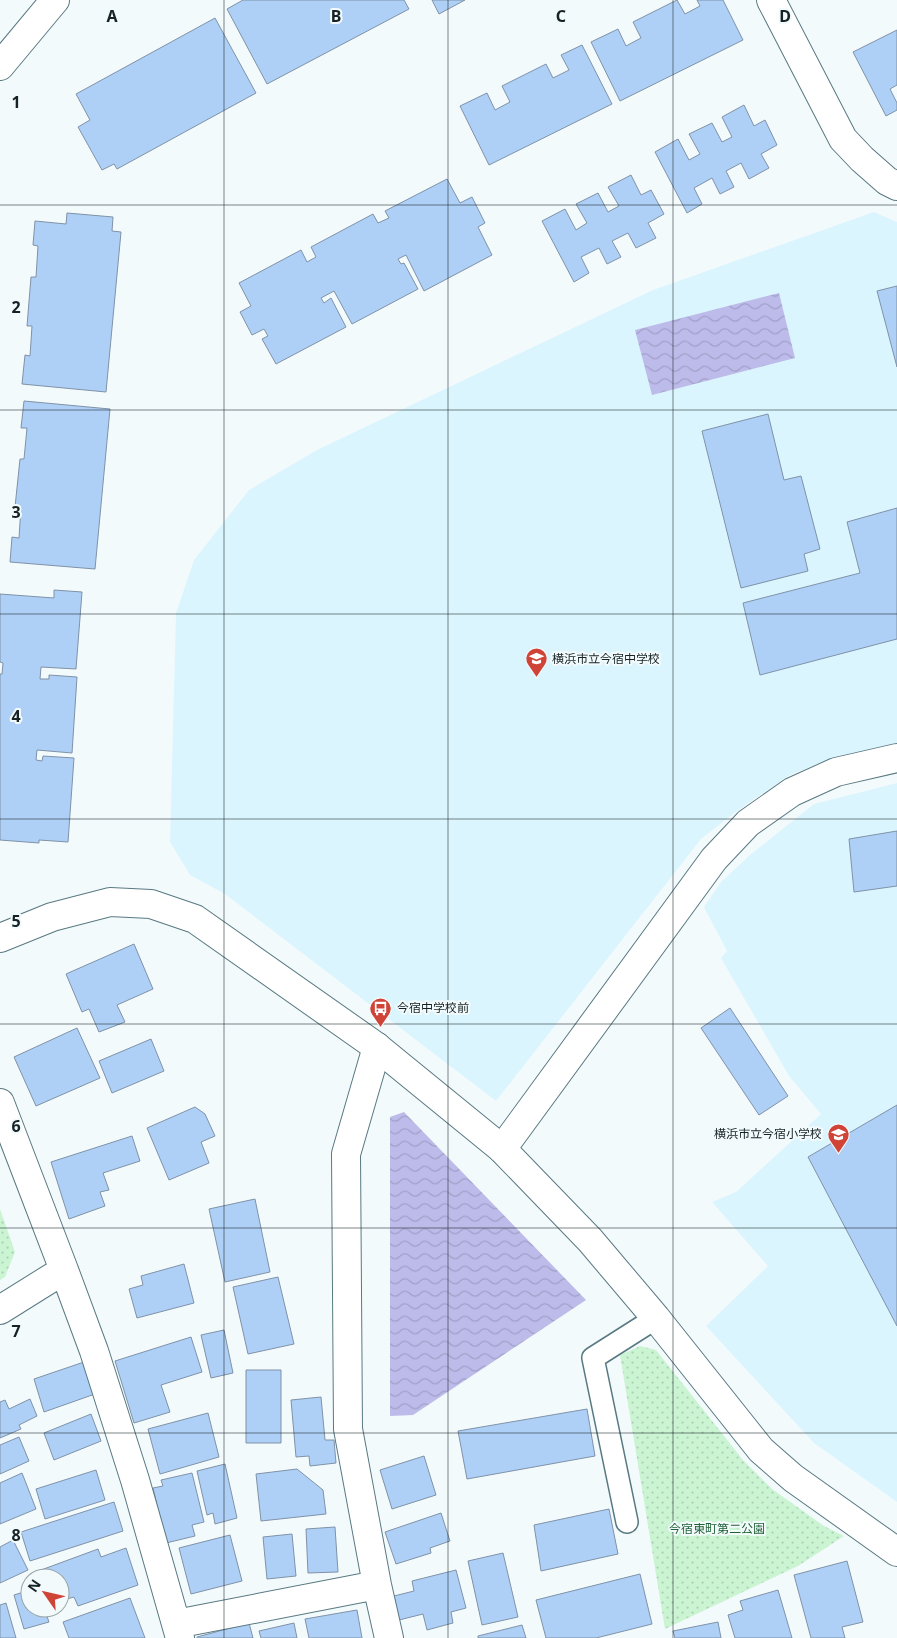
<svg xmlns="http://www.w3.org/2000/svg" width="897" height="1638" font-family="'Noto Sans','Noto Sans JP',sans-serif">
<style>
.built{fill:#dbf5fe}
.green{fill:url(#green-dots)}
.water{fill:url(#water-waves)}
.building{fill:#aed0f7;stroke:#7f92a8}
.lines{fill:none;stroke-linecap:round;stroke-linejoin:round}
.service-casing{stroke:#597982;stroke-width:24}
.minor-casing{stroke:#597982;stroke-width:30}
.tertiary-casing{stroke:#597982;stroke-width:30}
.service{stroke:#fff;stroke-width:21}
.minor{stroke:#fff;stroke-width:28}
.tertiary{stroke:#fff;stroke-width:28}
.grid{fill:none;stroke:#152226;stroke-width:1;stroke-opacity:0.55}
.labels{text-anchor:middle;stroke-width:4;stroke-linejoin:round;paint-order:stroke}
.poi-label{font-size:12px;fill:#152226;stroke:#f3fafc;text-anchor:start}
.park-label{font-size:12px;fill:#226237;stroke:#f3fafc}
.grid-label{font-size:16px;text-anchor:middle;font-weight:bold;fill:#152226;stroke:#f3fafc;stroke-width:4;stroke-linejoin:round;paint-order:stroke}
</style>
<defs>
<pattern id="green-dots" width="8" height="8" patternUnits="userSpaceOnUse" patternTransform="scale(1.25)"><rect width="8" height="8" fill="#cbf4d3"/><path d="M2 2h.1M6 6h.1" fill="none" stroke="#add1b5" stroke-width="1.8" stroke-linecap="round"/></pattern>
<pattern id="water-waves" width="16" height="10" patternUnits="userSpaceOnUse" patternTransform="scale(1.25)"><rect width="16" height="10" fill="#bdbbea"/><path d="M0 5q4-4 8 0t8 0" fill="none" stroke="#a2a0c9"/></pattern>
</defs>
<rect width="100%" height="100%" fill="#f3fafc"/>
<path class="built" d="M874 212 897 222V743L834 757 790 775 741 808 701 839 496 1101 225 894 190 875 170 842 176 613 194 560 249 490 317 450 653 290Z
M897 783V1502L814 1443 706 1326 768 1266 712 1202 736 1192 821 1114 789 1076 721 958 727 951 704 907 721 882 750 855 814 804Z"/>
<path class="green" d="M0 1209 15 1252 5 1277 0 1280Z
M640 1346 656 1350 743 1460 772 1489 824 1526 844 1536 798 1566 665 1629 620 1355Z"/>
<path class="water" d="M779 293 795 358 652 395 635 330Z
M404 1112 586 1300 413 1415 390 1416V1117Z"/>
<path class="building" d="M243 0H404L409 9 267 84 227 9Z
M432 0H465L439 14Z
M677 0 685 14 700 6 697 0H723L743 40 620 101 591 42 618 29 626 46 641 38 633 22Z
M215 18 256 93 117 169 114 164 102 170 78 127 90 120 76 94Z
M897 30V85L890 89 897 103V110L886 116 853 52Z
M582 45 612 104 489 165 460 106 487 93 495 110 510 102 502 86 546 64 553 78 569 70 561 55Z
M744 105 754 126 765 120 777 145 761 154 769 168 749 179 741 163 726 171 734 187 720 194 712 178 694 188 702 204 687 213 655 152 678 139 689 160 700 154 689 134 712 123 722 142 732 137 722 117Z
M631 175 641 195 651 190 664 214 648 223 656 238 636 248 628 233 612 241 621 257 607 264 599 248 581 257 589 273 574 282 542 221 565 209 576 230 587 223 576 204 598 193 608 212 619 206 608 187Z
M447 179 460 203 472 197 485 223 478 227 492 255 424 291 406 255 398 259 401 264 404 263 418 289 352 324 334 291 321 298 324 303 331 298 346 327 276 364 262 339 268 336 264 329 252 335 240 312 251 306 239 283 301 250 307 262 316 257 311 247 373 214 378 223 389 218 385 211Z
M67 213 113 217 112 231 121 232 106 392 22 384 25 355 30 356 32 326H27L31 277H36L38 246 33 245 35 221 66 224Z
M897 286V367L877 291Z
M24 401 110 409 95 569 10 562 12 537 19 538 21 507H15L20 459H24L27 428H21Z
M768 414 784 480 801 476 820 549 804 554 808 571 741 588 702 431Z
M897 508V639L760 675 743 603 860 573 847 522Z
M54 590 82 592 76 669 41 667 40 679H49V675L77 677 72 753 37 750 36 760 42 761 43 756 74 758 68 842 39 840V843L0 840V674H2L3 663 0 662V594L54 598Z
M897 831V886L854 892 849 839Z
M134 944 153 989 117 1005 125 1022 99 1032 89 1009 82 1012 66 974Z
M730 1008 788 1096 759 1115 701 1028Z
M77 1028 100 1078 36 1106 14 1057Z
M151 1039 164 1071 112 1093 99 1061Z
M897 1105V1326L808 1157Z
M195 1107 205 1114 215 1136 201 1142 209 1163 169 1180 147 1128Z
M132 1136 140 1161 103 1173 109 1190 100 1192 105 1206 69 1219 51 1162Z
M255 1199 270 1272 225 1282 209 1209Z
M184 1264 194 1303 137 1318 129 1289 143 1285 141 1276Z
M278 1277 294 1344 248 1354 233 1287Z
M224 1330 233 1373 211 1378 201 1335Z
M191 1337 202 1372 161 1385 170 1412 134 1423 115 1361Z
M84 1362 95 1394 44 1412 34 1379Z
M246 1370H281V1443H246Z
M321 1397 325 1440H334L336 1463 310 1466 309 1456 296 1457 291 1400Z
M30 1399 37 1416 19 1425 21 1429 0 1438V1402L5 1400 9 1409Z
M587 1409 595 1456 467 1479 458 1431Z
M208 1413 219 1457 160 1474 148 1429Z
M91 1414 101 1441 54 1460 44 1433Z
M19 1437 29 1461 0 1474V1445Z
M424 1456 436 1495 392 1509 380 1470Z
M225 1464 237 1518 215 1524 213 1513 207 1515 197 1471Z
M297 1469 323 1490 326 1514 261 1521 256 1474Z
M96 1470 105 1500 45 1519 36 1489Z
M22 1473 36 1509 0 1524V1483Z
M192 1473 204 1522 192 1525 195 1536 166 1543 153 1488 163 1486 161 1480Z
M114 1502 123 1531 30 1561 21 1532Z
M609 1509 618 1554 541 1571 534 1525Z
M441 1513 450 1541 430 1548 431 1553 396 1564 385 1532Z
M335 1527 338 1572 308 1573 306 1529Z
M292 1534 296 1576 267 1579 263 1537Z
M230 1535 242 1581 191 1594 179 1548Z
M13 1540 28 1570 0 1583V1547Z
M126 1548 138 1585 78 1606 74 1597 60 1601V1578H44L41 1570 98 1549 101 1557Z
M503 1553 518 1617 482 1625 468 1561Z
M847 1561 863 1622 842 1627 845 1638H811L794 1575Z
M456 1570 466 1608 451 1612 453 1623 427 1630 423 1614 399 1620 394 1596 414 1591 412 1581Z
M640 1574 652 1624 596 1638H546L536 1600Z
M30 1590V1608H44L49 1622 24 1629 14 1595Z
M778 1590 792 1638H735L728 1615 743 1610 740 1601Z
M130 1598 145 1638H69L63 1622Z
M6 1603 16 1638H0V1605Z
M357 1610 362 1638H309L305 1619Z
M718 1622 721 1638H675L673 1631Z
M249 1623 253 1638H197V1637Z
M294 1623 297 1638H261L259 1631Z
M522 1625 526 1638H478V1636Z"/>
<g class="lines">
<defs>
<path id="service" d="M627 1522 593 1358 656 1318"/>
<path id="minor" d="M377 1047 346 1154 348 1429 377 1585 389 1638
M0 1103 64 1270 0 1310
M502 1149 714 859 748 823 792 792 836 772 897 758
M64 1270 94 1351 135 1480 180 1638
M176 1624 377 1585"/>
<path id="tertiary" d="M771 0 843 139 862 159 887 181 897 186
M0 66 55 0
M0 938 52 917 110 902 151 904 195 919 377 1047 502 1149 590 1240 656 1318 761 1450 793 1478 897 1552"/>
</defs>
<use href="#service" class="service-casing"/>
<use href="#minor" class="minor-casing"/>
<use href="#tertiary" class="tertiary-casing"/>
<use href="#service" class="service"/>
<use href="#minor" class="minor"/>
<use href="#tertiary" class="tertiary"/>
</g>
<path class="grid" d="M224 0V1638M448 0V1638M673 0V1638M0 205H897M0 410H897M0 614H897M0 819H897M0 1024H897M0 1228H897M0 1433H897"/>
<defs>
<symbol id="school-pin" viewBox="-11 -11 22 30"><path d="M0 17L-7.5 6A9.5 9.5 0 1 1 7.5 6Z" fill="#d04337" stroke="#f3fafc"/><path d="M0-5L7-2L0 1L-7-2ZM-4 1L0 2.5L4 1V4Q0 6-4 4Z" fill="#fff"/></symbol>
<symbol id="bus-pin" viewBox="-11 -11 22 30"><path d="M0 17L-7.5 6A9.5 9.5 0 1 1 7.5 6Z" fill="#d04337" stroke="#f3fafc"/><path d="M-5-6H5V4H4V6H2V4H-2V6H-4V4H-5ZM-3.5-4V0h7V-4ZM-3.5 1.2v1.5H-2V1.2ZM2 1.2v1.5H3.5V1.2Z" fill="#fff"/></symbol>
</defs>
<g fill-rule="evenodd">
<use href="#school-pin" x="524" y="646" width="25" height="34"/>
<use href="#bus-pin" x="368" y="996" width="25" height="34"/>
<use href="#school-pin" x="826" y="1122" width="25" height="34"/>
</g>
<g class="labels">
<g class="poi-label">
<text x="552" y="663">横浜市立今宿中学校</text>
<text x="397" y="1012">今宿中学校前</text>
<text x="822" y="1138" text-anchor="end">横浜市立今宿小学校</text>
</g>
<g class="park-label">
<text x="717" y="1533">今宿東町第二公園</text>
</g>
</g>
<g class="grid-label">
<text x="112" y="22">A</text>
<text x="336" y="22">B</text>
<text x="561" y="22">C</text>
<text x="785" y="22">D</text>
<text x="16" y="108">1</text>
<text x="16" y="313">2</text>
<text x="16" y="518">3</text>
<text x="16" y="722">4</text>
<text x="16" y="927">5</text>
<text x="16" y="1132">6</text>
<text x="16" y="1337">7</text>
<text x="16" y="1541">8</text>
</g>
<g transform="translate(45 1593) rotate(304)"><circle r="24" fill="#f3fafc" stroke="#9aa4a6"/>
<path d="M0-4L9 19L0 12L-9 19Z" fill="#d04337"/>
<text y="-8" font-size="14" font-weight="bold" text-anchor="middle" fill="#152226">N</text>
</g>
</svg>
